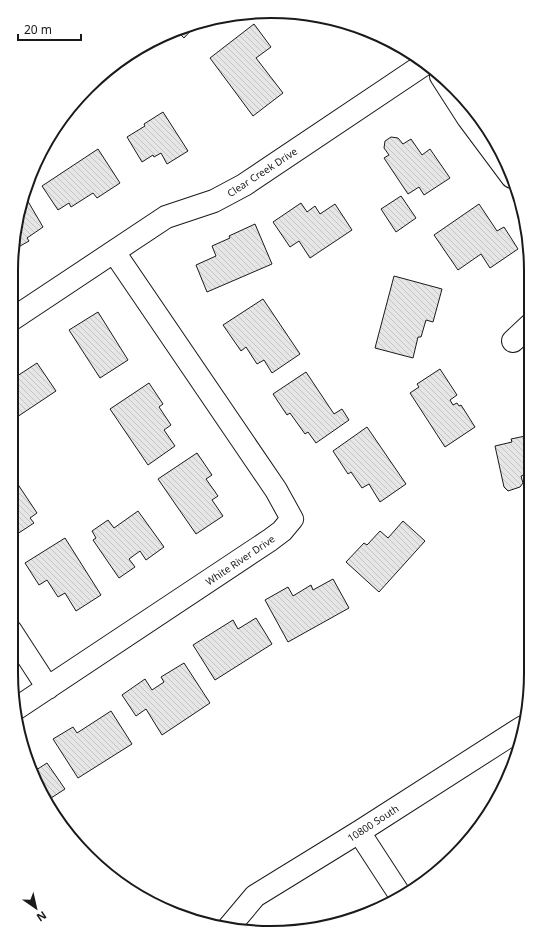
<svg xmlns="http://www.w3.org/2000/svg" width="542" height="944" font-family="'Noto Sans',sans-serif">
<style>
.building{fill:url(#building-back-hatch);stroke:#1a1a1a}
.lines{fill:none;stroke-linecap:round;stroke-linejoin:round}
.minor-casing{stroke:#1a1a1a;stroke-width:24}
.minor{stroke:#fff;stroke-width:22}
.labels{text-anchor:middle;stroke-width:3;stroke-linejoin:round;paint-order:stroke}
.street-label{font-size:10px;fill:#1a1a1a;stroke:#fff}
.rim{fill:none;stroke:#1a1a1a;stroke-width:2}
</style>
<defs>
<pattern id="building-back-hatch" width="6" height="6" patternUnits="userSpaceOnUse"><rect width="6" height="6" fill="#e6e6e6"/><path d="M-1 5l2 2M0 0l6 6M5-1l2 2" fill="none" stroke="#c5c5c5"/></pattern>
</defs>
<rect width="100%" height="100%" fill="#fff"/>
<path class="building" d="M254 24 271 47 256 58 283 93 253 116 210 58Z
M194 27 184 38 179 33Z
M163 112 188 151 167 164 161 153 154 157 153 155 142 162 127 137 145 126 144 124Z
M391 137 398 138 403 144 411 139 422 155 430 149 450 178 424 195 419 187 408 194 384 158 389 155 384 148 385 141Z
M98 149 120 183 97 198 93 193 71 207 69 203 58 210 42 186Z
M401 196 416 218 396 232 381 209Z
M26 198 43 227 27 238 29 241 13 250 15 254 12 256 22 200Z
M301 203 307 212 315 206 320 214 335 204 352 230 310 258 299 241 290 247 273 222Z
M479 204 497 231 504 227 518 249 490 268 481 254 458 270 434 235Z
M255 224 272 264 207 292 196 265 216 256 212 246 230 238 229 236Z
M394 276 442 289 433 322 426 320 421 337H418L413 358 375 348Z
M263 299 300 354 272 373 264 360 257 364 246 347 241 351 223 325Z
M98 312 128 360 100 378 69 330Z
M37 363 56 391 11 421V380Z
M440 369 457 395 450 400 453 405 457 403 459 406 461 405 475 427 445 447 410 393 419 387 417 384Z
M306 372 334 414 342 409 349 420 316 443 308 432 305 434 290 413 287 415 273 394Z
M149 383 163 404 159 407 171 425 164 430 175 446 148 465 110 409Z
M527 419H530V474L521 476 523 483 520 487 508 491 504 487 495 446 512 442 511 439 530 435Z
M367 427 406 484 380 502 369 484 362 488 351 472 348 474 333 451Z
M197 453 212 475 206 479 218 496 212 500 223 516 196 534 158 479Z
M11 474 37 513 30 518 34 523 11 538Z
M138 511 164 547 146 560 140 551 129 559 135 567 119 578 93 540 96 538 92 531 108 520 114 528Z
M403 521 425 541 379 592 346 562 364 543 367 545 380 531 388 538Z
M65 538 101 595 76 611 65 593 58 597 47 580 39 585 25 563Z
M333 579 349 608 288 642 265 600 288 587 293 596 311 585 313 590Z
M256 618 272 644 215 680 193 645 233 620 238 629Z
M184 663 210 703 162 735 146 709 136 716 122 695 145 679 152 690 164 682 161 677Z
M111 711 132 744 78 778 53 739 73 727 77 733Z
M47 763 65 789 48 800 33 772Z"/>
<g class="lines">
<defs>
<path id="minor" d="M441 76 468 118 512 177
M11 320 166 217 214 201 244 185 426 63
M513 341 530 325
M11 631 48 688
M17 708 270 540 282 531 292 519 276 490 114 252
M359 832 400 895
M229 927 255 896 359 832 523 727"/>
</defs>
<use href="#minor" class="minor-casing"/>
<use href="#minor" class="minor"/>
</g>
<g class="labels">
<g class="street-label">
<text transform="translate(262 172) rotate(-33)" y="4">Clear Creek Drive</text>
<text transform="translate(240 560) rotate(-34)" y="4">White River Drive</text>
<text transform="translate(373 823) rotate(-33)" y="4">10800 South</text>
</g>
</g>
<path d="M0 0H542V944H0ZM271 18H271A253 253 0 0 1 524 271V673A253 253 0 0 1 271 926H271A253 253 0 0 1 18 673V271A253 253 0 0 1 271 18Z" fill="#fff" fill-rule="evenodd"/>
<path class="rim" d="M271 18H271A253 253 0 0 1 524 271V673A253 253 0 0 1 271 926H271A253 253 0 0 1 18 673V271A253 253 0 0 1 271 18Z"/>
<g transform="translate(36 908) rotate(146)" stroke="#ffffff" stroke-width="3" paint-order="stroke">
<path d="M0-3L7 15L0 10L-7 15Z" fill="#1a1a1a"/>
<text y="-6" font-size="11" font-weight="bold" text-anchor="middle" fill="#1a1a1a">N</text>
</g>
<path d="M18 34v6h63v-6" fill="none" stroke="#1a1a1a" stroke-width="2"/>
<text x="24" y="34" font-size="12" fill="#1a1a1a" stroke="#ffffff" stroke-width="3" paint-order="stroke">20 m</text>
</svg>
